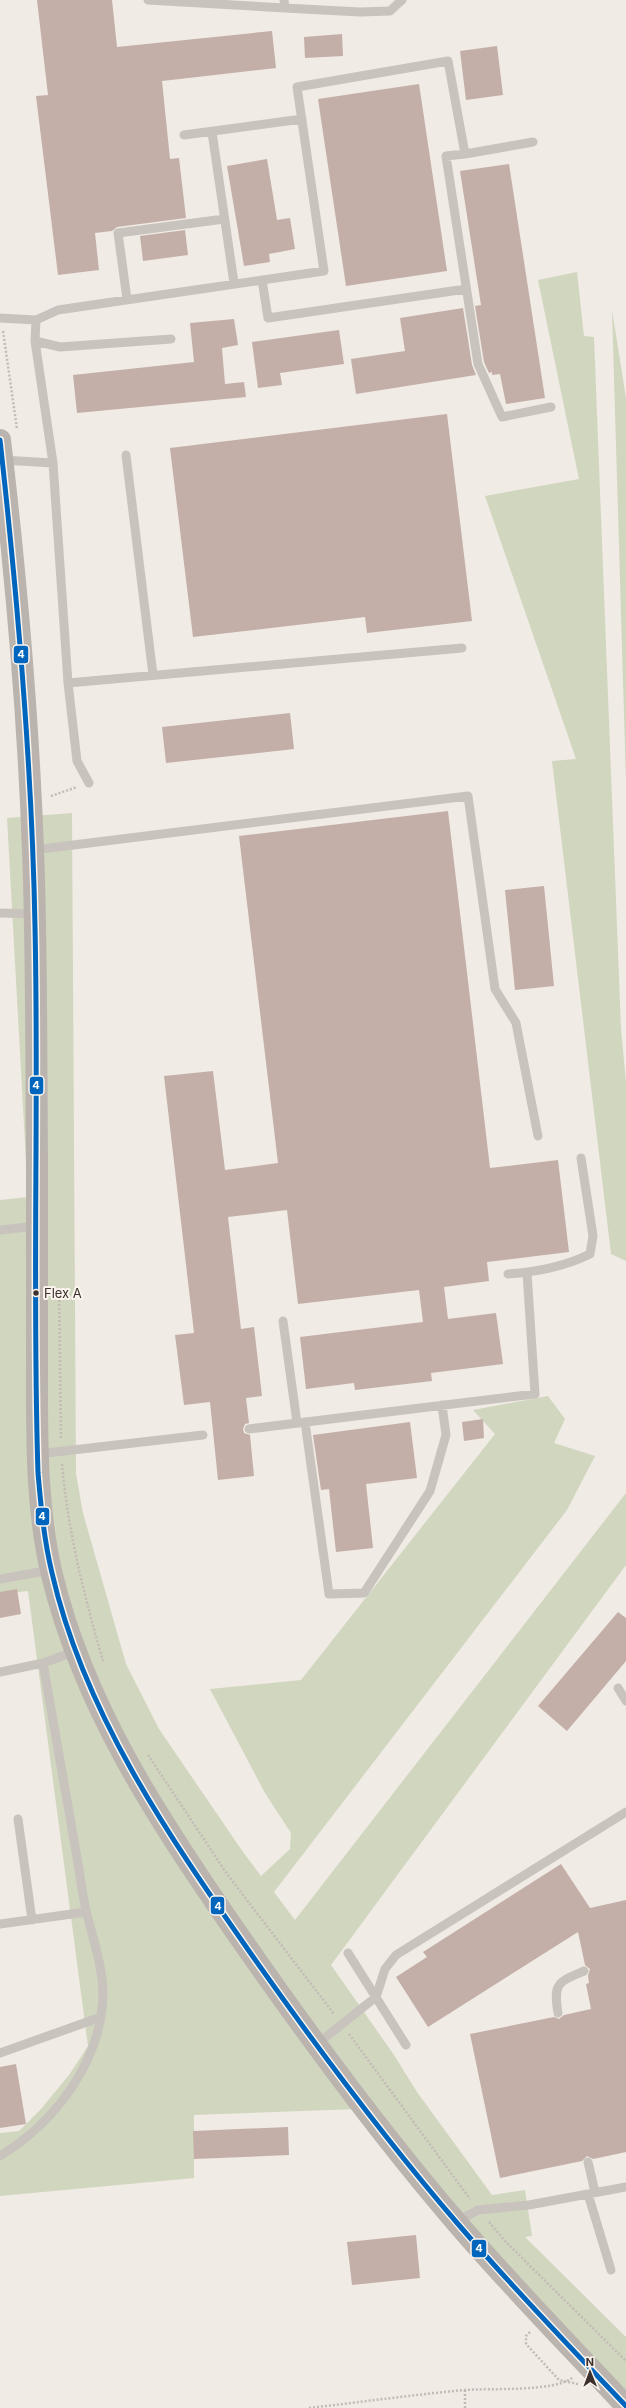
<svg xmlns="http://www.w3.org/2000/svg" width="626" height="2408" font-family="Inter,sans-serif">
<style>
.green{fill:#d1d6bf}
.building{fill:#c3afa7}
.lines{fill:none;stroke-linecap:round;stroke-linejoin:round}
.path{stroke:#c2bbb6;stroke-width:2.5;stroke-dasharray:2 2;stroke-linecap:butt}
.lane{stroke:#c9c3be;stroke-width:9}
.secondary{stroke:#bab3ae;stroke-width:22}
.bus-1-casing{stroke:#fbf5ee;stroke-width:8}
.bus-1{stroke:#0065bd;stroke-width:5}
.bus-dot{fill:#3b302b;stroke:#fbf5ee;stroke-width:1.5}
.labels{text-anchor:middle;stroke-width:4;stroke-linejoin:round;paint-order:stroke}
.bus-label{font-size:13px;fill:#3b302b;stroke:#fbf5ee;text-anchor:start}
.line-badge{stroke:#fbf5ee;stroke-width:1.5}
.badge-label{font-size:11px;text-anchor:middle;font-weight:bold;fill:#fff}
</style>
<rect width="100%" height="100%" fill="#f0ebe5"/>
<path class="green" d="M577 272 584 336 594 337 621 1029 626 1082V1261L611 1254 552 761 576 759 485 496 579 479 538 280Z
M612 310 626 398V782Z
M72 813 76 1474 83 1513 126 1664 159 1729 243 1852 261 1876 290 1849 291 1833 265 1793 210 1689 301 1680 495 1434 473 1410 548 1396 565 1419 554 1443 595 1456 567 1510 274 1892 295 1920 626 1493V1565L331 1965 394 2055 417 2092 492 2195 525 2190 532 2236 525 2237 626 2337V2404L359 2109 194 2115V2178L0 2196V2133L19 2131 41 2109 69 2075 88 2046 28 1591 0 1594V1200L28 1197 7 818Z"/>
<path class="building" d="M37 0H112L117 47 272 31 276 68 162 81 170 159 179 158 186 218 117 227 112 231 95 233 99 270 58 275 36 96 48 95Z
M342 34 343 56 305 58 304 37Z
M497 46 503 95 466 100 460 51Z
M419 84 447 271 346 286 318 99Z
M267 159 277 220 290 218 295 249 269 254 270 262 244 266 227 166Z
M509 164 545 398 506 404 500 374 492 375V372L489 373 484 362 475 306 481 305 460 171Z
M185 230 188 255 143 261 140 236Z
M463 308 472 365 476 375 356 394 351 359 405 351 400 318Z
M234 319 238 345 222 348 225 384 244 382 246 397 77 413 73 375 194 362 190 323Z
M339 330 344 364 280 373 282 385 258 388 252 342Z
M447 414 472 621 367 633 365 617 193 637 170 448Z
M290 713 294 749 166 763 162 727Z
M448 811 490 1168 558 1160 569 1252 487 1262 489 1281 444 1287 448 1319 496 1313 503 1364 431 1373 432 1381 355 1390 354 1383 306 1389 300 1337 423 1322 419 1290 298 1304 287 1210 228 1217 241 1329 254 1327 262 1396 246 1398 249 1423 245 1424 243 1429 244 1433 250 1435 254 1476 218 1480 210 1402 184 1405 175 1335 194 1333 164 1076 213 1071 225 1170 278 1163 239 836Z
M544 886 554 986 515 990 505 890Z
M483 1419 484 1438 464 1441 462 1422Z
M410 1422 417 1478 366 1484 373 1548 336 1552 329 1489 321 1490 313 1435Z
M17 1589 21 1614 0 1618V1592Z
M618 1612 626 1618V1661L567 1731 538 1706Z
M561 1864 590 1908 626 1900V2152L593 2159 587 2156 582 2161 500 2178 470 2034 554 2017 559 2019 564 2015 591 2009 586 1984 589 1983 588 1976 590 1969 585 1965 578 1932 428 2027 396 1977 427 1957 423 1952Z
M16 2064 26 2124 0 2128V2067Z
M288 2127 289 2155 194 2159 193 2131Z
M416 2235 420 2278 352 2285 347 2242Z"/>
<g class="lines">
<path class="path" d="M3 331 17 429
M51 796 77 787
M59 1288 61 1439
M62 1464C68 1531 84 1596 103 1661
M148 1755 227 1874 334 2014
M349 2034 470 2199
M489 2222 505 2241 626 2361
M530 2332 526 2336V2344L559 2380 578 2384
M309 2408C361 2402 412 2395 464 2390 490 2388 554 2392 572 2378
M465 2408V2390"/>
<path class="lane" d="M148 0 285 8 284 0
M285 8 360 12 390 11 402 0
M212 132 234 283
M184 135 302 119
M465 154 446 156 478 364 502 417 551 407
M262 280 268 318 466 289
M127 299 118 233 224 219
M0 318 36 320 58 310 324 271 297 87 448 61 465 154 533 142
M36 320 35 341 53 463 68 683 77 761 89 783
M35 341 60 347 171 339
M126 455 153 675
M2 460 53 463
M68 683 462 648
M33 850 468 796 495 989 516 1023 538 1136
M0 913 34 914
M0 1230 37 1226
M508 1274C536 1272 564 1267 590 1254L593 1236 581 1158
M283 1321 297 1423
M305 1422 329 1594 364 1593 430 1491 446 1435 442 1405
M249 1429 535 1394 527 1273
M38 1454 203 1435
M0 1579 51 1570
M0 1672 43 1663 76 1651
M618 1688 626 1701
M18 1819 32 1920
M0 1924 86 1912
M348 1953 406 2045
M558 2013C553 1983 558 1982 584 1971
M317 2044 376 1997 385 1969 396 1955 626 1812
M0 2053 101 2017
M0 2156C57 2121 103 2059 103 1991 102 1965 93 1939 87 1914 83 1899 81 1884 79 1869 67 1800 55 1732 43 1663
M588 2162 595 2192
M588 2194 611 2270
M456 2222 478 2210 529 2205 626 2187"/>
<path class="secondary" d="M0 440C16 576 28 713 33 850 37 955 36 1060 37 1164 37 1233 37 1301 37 1370 37 1438 36 1508 52 1575 84 1707 158 1819 234 1929 304 2030 377 2130 457 2223 511 2286 569 2345 626 2406"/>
<defs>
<path id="bus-1" d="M0 440C18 602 32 764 35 927 39 1109 32 1291 38 1473 41 1507 44 1540 52 1573 84 1713 168 1835 249 1951 315 2045 383 2137 458 2224 512 2287 569 2346 626 2406"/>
</defs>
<use href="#bus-1" class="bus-1-casing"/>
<use href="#bus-1" class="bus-1"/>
</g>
<circle class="bus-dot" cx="36" cy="1293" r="3.5"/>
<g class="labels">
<g class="bus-label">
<text x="44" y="1298">Flex A</text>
</g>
</g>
<g class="line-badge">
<rect x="13" y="645" width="16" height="19" rx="4" fill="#0065bd"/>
<rect x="29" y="1076" width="15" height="19" rx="4" fill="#0065bd"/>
<rect x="35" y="1507" width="15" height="19" rx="4" fill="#0065bd"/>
<rect x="210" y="1896" width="15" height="19" rx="4" fill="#0065bd"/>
<rect x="471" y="2239" width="16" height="19" rx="4" fill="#0065bd"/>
</g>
<g class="badge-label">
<text x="21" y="658">4</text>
<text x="36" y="1089">4</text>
<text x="42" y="1520">4</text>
<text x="218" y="1910">4</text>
<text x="479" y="2252">4</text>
</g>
<g transform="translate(590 2372) rotate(359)" stroke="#fbf5ee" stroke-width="3" paint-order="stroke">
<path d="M0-3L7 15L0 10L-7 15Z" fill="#3b302b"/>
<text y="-6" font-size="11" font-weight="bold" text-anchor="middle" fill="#3b302b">N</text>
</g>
</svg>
